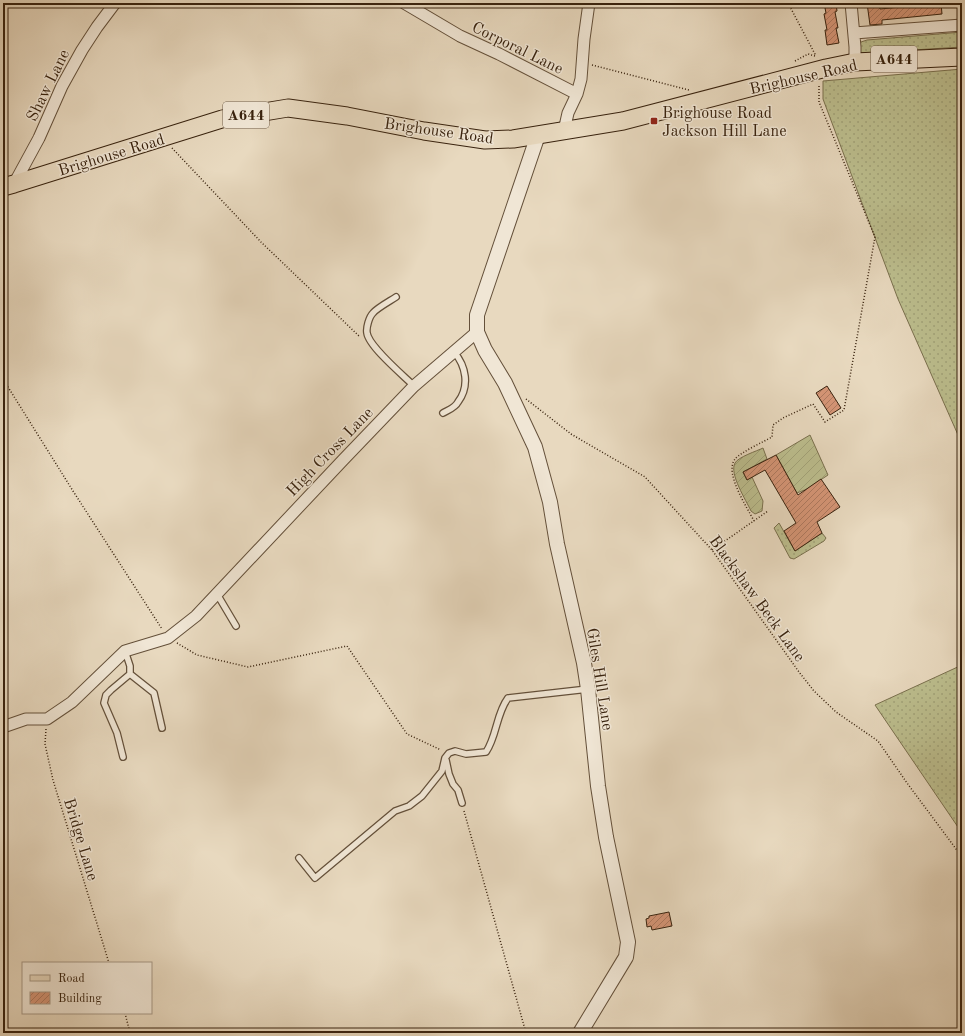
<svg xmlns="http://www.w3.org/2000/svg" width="965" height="1036" font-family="'Old Standard TT',serif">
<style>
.grass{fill:url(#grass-dots);stroke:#7a704e}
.garden{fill:url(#garden-furrows);stroke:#7a704e}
.building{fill:url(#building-hatch);stroke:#38220e}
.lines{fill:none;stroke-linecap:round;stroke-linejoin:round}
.service-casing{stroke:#64503a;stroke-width:8}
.minor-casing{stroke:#64503a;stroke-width:13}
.tertiary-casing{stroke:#64503a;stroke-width:16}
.primary-casing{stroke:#38220e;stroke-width:19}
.path{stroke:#38220e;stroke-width:1.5;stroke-dasharray:1 2;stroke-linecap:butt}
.service{stroke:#f0e6d5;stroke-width:5.5}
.minor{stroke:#f0e6d5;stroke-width:11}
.tertiary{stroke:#f0e6d5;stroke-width:14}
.primary{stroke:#e8d9bf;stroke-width:17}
.poi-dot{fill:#8f2418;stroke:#f0e6d5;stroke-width:1.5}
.labels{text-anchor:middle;stroke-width:3;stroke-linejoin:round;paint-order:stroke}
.shield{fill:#f0e6d5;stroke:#6f5d4a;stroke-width:1}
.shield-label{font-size:15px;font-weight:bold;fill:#38220e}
.street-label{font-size:16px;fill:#38220e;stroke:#f0e6d5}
.poi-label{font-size:16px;fill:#38220e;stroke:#f0e6d5;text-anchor:start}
</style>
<defs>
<pattern id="grass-dots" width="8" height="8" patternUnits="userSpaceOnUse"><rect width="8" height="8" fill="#bcbe8e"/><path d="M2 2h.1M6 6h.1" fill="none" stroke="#a2a379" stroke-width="1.8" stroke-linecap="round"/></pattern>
<pattern id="garden-furrows" width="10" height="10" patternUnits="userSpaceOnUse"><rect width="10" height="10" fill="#bcbe8e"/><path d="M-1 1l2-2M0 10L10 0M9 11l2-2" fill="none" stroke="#a2a379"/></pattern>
<pattern id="building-hatch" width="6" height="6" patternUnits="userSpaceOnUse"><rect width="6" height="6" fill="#d59576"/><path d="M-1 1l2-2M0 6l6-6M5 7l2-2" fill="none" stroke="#ae795f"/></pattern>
</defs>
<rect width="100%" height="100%" fill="#e8d9bf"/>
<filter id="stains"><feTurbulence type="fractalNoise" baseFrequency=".005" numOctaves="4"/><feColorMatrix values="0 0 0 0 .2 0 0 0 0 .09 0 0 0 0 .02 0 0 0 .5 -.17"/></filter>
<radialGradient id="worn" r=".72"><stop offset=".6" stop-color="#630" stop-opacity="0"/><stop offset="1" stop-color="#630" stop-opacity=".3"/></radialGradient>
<path class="grass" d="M962 32V47L863 53H860L859 46 861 42 867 40Z
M962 69V444L898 299 823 99V81Z
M779 523 795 551 822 533 826 538 824 541 794 559 790 558 774 528Z
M962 665V833L875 705Z"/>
<path class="garden" d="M810 435 828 475 807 489 797 493 776 455Z
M763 448 767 459 743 472 747 480 752 477 763 501 762 511 755 514 751 511C746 500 729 474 735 463 738 457 757 451 763 448Z"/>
<path class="building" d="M824 3H836L837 11 835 12 838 28H836L839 43 827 45 825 30H827L824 14 826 13Z
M867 3H879L880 9 941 3 942 14 882 20V24L870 25Z
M827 386 841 408 830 415 816 393Z
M776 455 798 495 821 479 840 507 817 522 822 533 795 551 784 531 796 523 765 470 747 480 743 472Z
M669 912 672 926 652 930 651 926 647 927 646 919 649 918V916Z"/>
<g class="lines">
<defs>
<path id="service" d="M396 297C390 301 377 308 373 313 369 317 366 328 367 333 369 347 404 376 414 386
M443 413C448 410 455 408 458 402 470 386 466 366 454 352
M217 594 236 626
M130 674 154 693 162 728
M123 757 117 733 104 703 106 695 111 690 130 674V666L125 651
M446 760 449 774 453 784 458 790 462 803
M299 858 315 878 395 811 409 806 422 796 442 771 445 758 449 753 455 751 466 754 486 752C497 736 496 714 508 698L588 689"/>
<path id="minor" d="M404 3 460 36 499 54 577 94
M851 3 855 47V62
M854 33 962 25
M564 131 568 113 577 94 581 79 584 39 589 3
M14 184 39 138 62 86 82 50 97 27 115 3
M3 727 26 719H47L72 702 125 651 168 638 196 616 343 460 414 386 477 332"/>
<path id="tertiary" d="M538 135 477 315V332L485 350 505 383 535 447 550 502 557 544 584 663 588 689 598 786 606 837 628 942 626 957 580 1033"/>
<path id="primary" d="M3 187 14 184 222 119 288 108 347 116 424 131 485 140 513 139 623 121 826 68 855 62 962 57"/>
</defs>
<use href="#service" class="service-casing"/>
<use href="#minor" class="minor-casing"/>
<use href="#tertiary" class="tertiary-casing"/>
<use href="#primary" class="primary-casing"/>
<path class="path" d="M788 3 816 56
M795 61 808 54 815 56
M592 65 689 90
M172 148 261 242 360 337
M3 379 73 491 162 629
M526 399 571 434 645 477 712 550 799 672 814 691 836 712 878 741 907 783 962 857
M754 521C747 507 724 473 735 459 741 452 763 442 772 437L773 425 783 418 813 404 825 422 844 410 875 237 819 102V84
M712 550 768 511
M177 643 197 655 248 667 347 646 407 734 441 750
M46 729 45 744 53 780 109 963
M464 811 526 1033
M125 1013 130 1033"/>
<use href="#service" class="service"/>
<use href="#minor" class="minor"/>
<use href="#tertiary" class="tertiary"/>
<use href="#primary" class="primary"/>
</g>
<rect class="poi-dot" x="650" y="117" width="8" height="8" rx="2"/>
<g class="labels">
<g class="shield">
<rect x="871" y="46" width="46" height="26" rx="3"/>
<rect x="223" y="102" width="46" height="26" rx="3"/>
</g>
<g class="shield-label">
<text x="894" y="64">A644</text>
<text x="246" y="120">A644</text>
</g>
<g class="street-label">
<text transform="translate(518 47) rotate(26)" y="6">Corporal Lane</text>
<text transform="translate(803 76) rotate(-13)" y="6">Brighouse Road</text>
<text transform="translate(47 85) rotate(-64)" y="6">Shaw Lane</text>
<text transform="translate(439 130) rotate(8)" y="6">Brighouse Road</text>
<text transform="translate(111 154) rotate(-17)" y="6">Brighouse Road</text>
<text transform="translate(329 451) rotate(-46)" y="6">High Cross Lane</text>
<text transform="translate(758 598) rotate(54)" y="6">Blackshaw Beck Lane</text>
<text transform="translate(601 679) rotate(81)" y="6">Giles Hill Lane</text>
<text transform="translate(82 839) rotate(73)" y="6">Bridge Lane</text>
</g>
<g class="poi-label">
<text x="662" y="118">Brighouse Road<tspan x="662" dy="18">Jackson Hill Lane</tspan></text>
</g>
</g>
<rect width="965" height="1036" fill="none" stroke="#e8d9bf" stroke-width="16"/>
<rect x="4" y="4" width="957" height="1028" fill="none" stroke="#38220e" stroke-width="2"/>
<rect x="8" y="8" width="949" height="1020" fill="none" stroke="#38220e"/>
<rect x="22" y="962" width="130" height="52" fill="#f0e6d5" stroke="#a69885"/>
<rect x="30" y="975" width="20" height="6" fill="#e8d9bf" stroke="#a69885"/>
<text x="58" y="982" font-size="12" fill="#38220e">Road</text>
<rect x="30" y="992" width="20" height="12" fill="url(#building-hatch)" stroke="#a69885"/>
<text x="58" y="1002" font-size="12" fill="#38220e">Building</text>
<rect width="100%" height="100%" filter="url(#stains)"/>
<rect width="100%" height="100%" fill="url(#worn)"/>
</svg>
